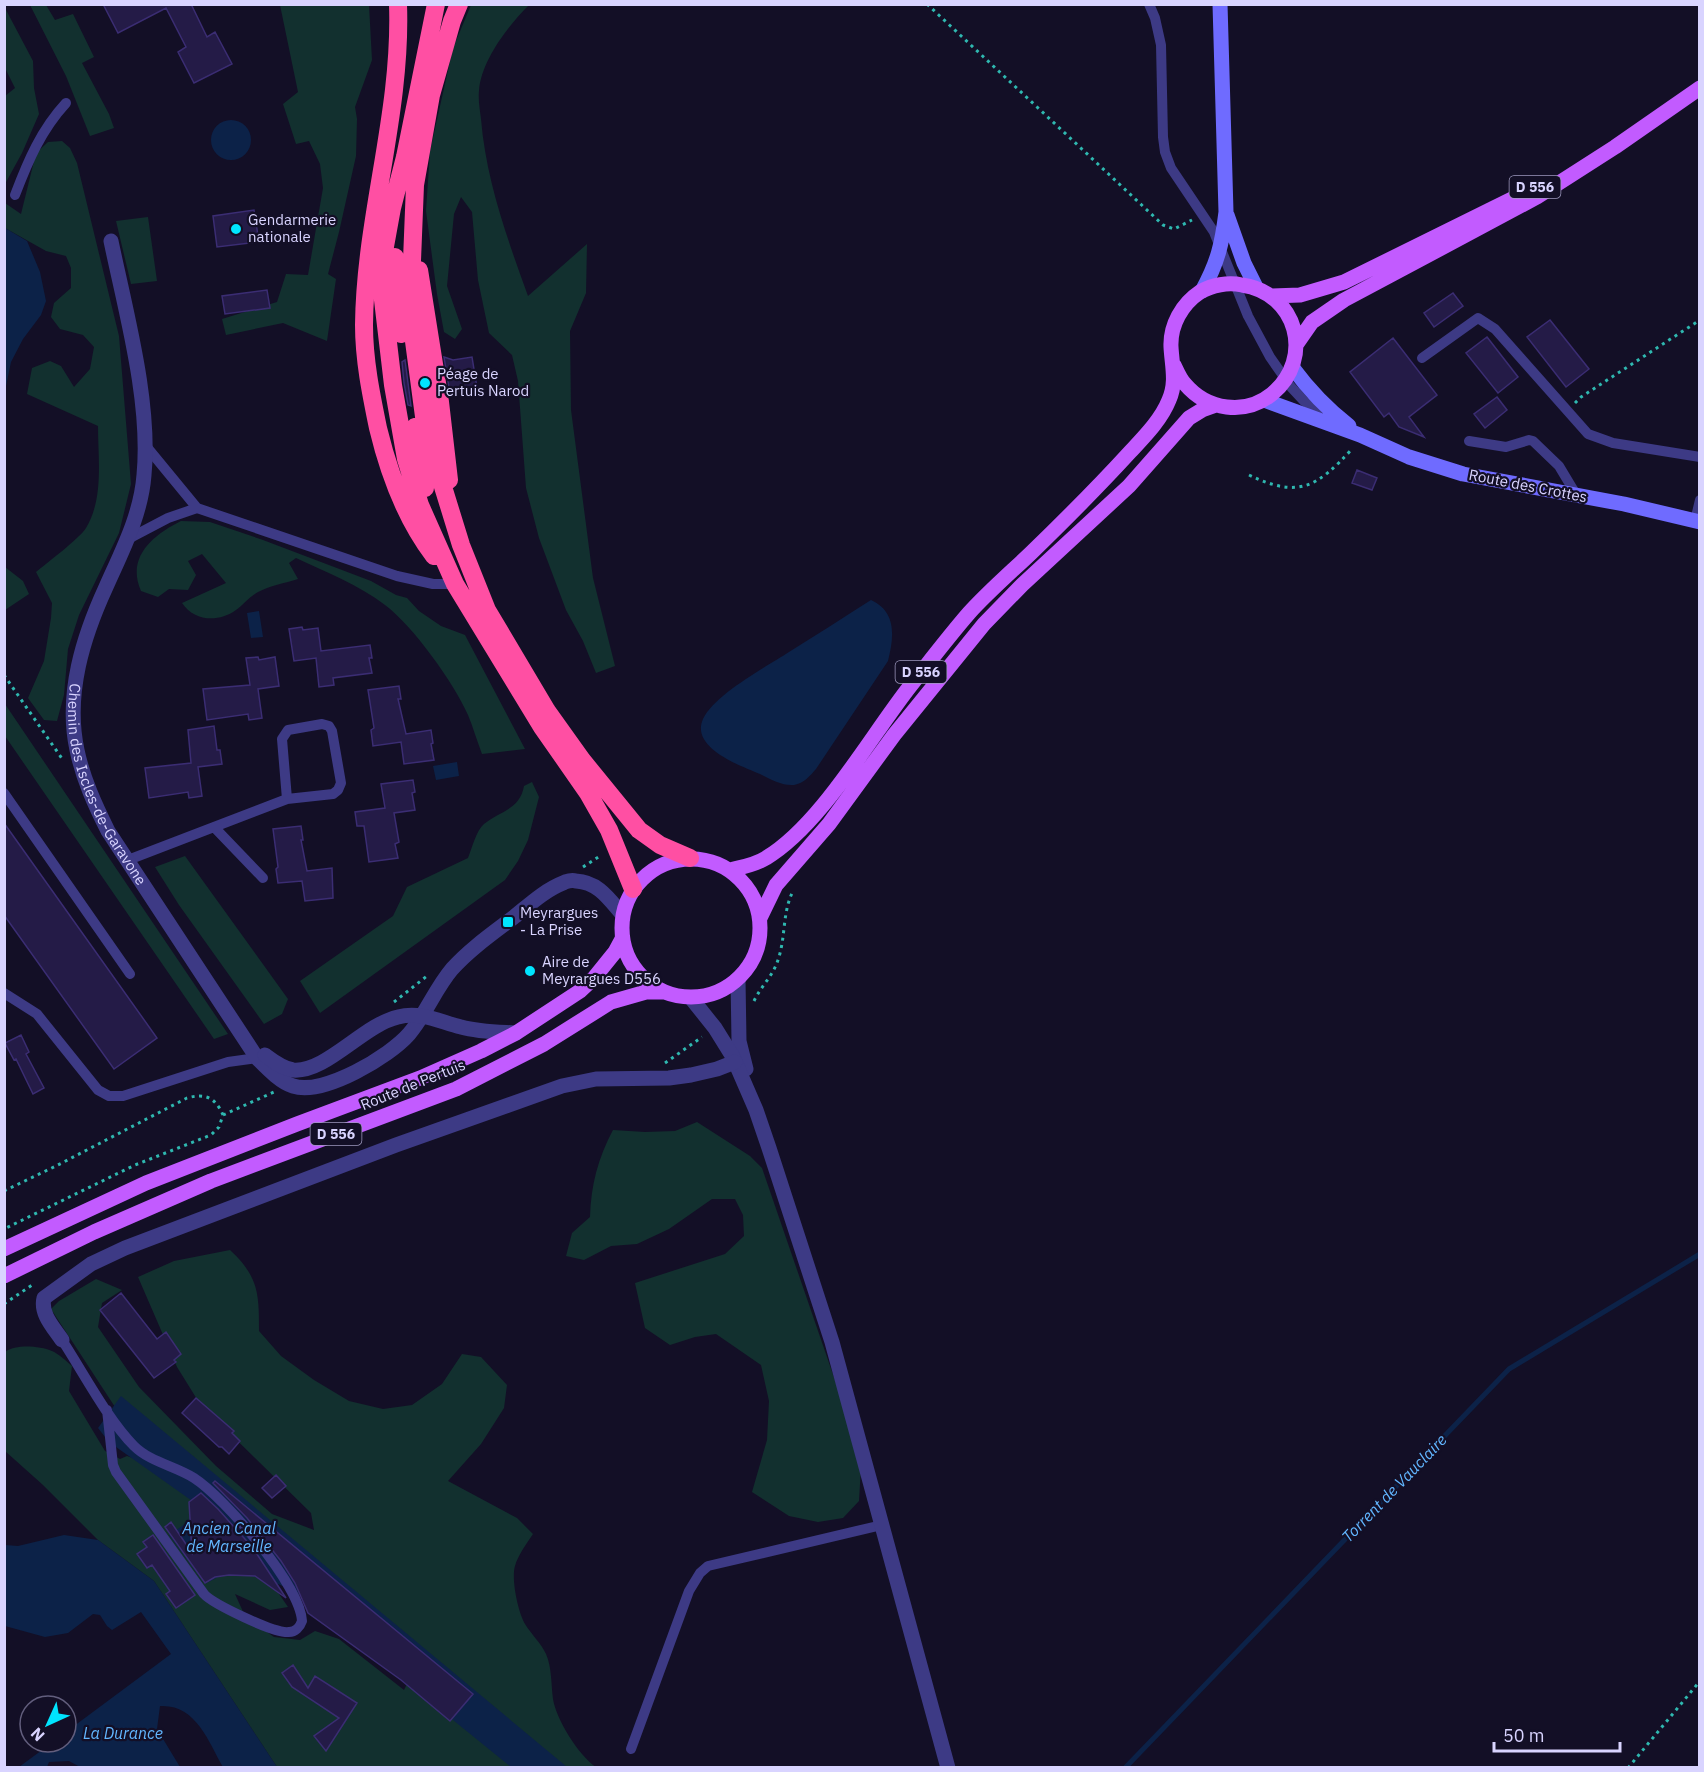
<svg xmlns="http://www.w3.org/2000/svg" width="1704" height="1772" font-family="'IBM Plex Sans',sans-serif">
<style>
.green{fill:#12302f}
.water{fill:#0c2248}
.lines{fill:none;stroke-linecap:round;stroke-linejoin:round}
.stream{stroke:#0c2248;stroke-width:5}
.building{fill:#241b47;stroke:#3b2d73;stroke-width:1.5}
.path{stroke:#2fb8b0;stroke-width:3;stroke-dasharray:3 4.5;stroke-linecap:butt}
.service{stroke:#3d3a85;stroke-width:10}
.minor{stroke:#3d3a85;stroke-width:15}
.secondary{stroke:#6f6bff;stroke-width:15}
.primary{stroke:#c25bff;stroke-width:15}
.motorway{stroke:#ff4fa3;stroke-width:18}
.poi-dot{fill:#00e5ff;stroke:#130f26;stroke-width:2}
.labels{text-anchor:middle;stroke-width:4.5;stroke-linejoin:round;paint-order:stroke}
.shield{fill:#130f26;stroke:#9e99be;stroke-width:1.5}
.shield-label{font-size:14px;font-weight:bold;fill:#d9d4ff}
.poi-label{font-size:15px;fill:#d9d4ff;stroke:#130f26;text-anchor:start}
.street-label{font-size:15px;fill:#d9d4ff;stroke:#130f26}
.water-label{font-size:16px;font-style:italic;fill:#62b6ff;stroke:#130f26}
</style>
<rect width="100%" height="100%" fill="#130f26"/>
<path class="green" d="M30 5H46L55 20 73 14 94 57 82 63 109 114 114 128 90 136 66 76Z
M280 5H369L372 60 355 107 357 119 356 156 339 232 328 274 336 279 327 341 283 323 226 335 222 319 277 302 286 274 308 275 323 188 320 164 309 141 296 144 283 104 298 92Z
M471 5H529C508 26 481 61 479 91 478 100 480 110 481 119 486 180 507 238 528 296L587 244 586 293 570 331 571 410 593 578 615 666 596 673 583 641 566 610 539 538 526 488 518 381 512 355 489 333 478 280 472 212 461 197 454 214 447 286 462 329 455 339 444 332 437 294 426 211 430 151 453 48Z
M5 8 33 61 34 88 39 114 22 153 5 184V96L15 88 5 68Z
M62 141 70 148 77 163 119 336 131 484 119 533 79 615 68 649 64 695 57 721 44 720 28 698 44 661 51 618 52 603 36 572C48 562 79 539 86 528 104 498 98 459 98 426L27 394 32 368 50 361 61 366 74 387 90 369 94 347 83 335 60 329 51 317 54 303 71 288V268L66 256 46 251 5 228V203L21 214 36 153 48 142Z
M148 217 157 281 131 284 116 221Z
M181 521 210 522 263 540 371 581 396 595 407 598 419 611 441 626 465 635 525 749 482 754C477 741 473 727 468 715 454 683 413 626 385 605 359 585 326 572 296 558L289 563 298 579C285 583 269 586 258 592 249 597 243 605 236 610 218 623 194 621 182 603L226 583 202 554 188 561 196 575 188 590 169 589 158 597 141 591C126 557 153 535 181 521Z
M5 567 23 581 29 594 5 610Z
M4 704H5L228 1034 214 1039 5 736Z
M532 782 539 797 528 840 518 861 505 880 320 1013 300 981 393 916 407 887 468 858C472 848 476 831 484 824 499 811 520 810 524 786Z
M185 856 288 999 282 1014 264 1024 179 905 155 867Z
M697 1122 750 1156 762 1168 838 1389 861 1467 859 1501 843 1518 818 1522 789 1516 752 1492 767 1440 769 1401 761 1365 716 1334 695 1337 670 1345 645 1328 635 1283 725 1254 744 1236 743 1215 735 1199H712L669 1229 637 1244 611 1246 584 1260 566 1256 572 1233 590 1217C591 1185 598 1158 613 1130L645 1132 675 1131Z
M230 1250C259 1277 259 1294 259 1331L281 1356 314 1380 349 1401 383 1409 412 1405 442 1384 462 1354 481 1357 507 1385 504 1408 481 1444 448 1481 517 1518 533 1534C527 1543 518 1555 515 1566 511 1579 518 1612 525 1624 531 1634 541 1643 546 1654 552 1668 551 1684 553 1699 556 1719 579 1756 596 1767H277L154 1581 98 1540 43 1485 5 1451V1352C16 1344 39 1346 52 1351 59 1354 66 1361 72 1366L69 1391 105 1451 120 1459 127 1456 142 1461 176 1478 262 1569 288 1607 270 1610 235 1594 245 1616 274 1637 300 1640 315 1631 339 1639 404 1690 408 1682 130 1430 51 1309 59 1301 96 1279 122 1290 102 1303 98 1327 139 1387 216 1466 272 1514 314 1530 311 1513 200 1404 177 1367 138 1277 174 1261Z"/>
<path class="water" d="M211 140a20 20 0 1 1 40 0a20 20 0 1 1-40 0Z
M5 228 27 241 40 272 46 301 41 315 23 339 11 362 5 391Z
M871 600C897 612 894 637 888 661L816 769C810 776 804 783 794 785 782 786 770 779 760 774 741 766 690 748 703 719 715 694 766 667 789 652 816 635 843 618 871 600Z
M259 611 263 637 251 638 247 613Z
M457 762 459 776 436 780 433 766Z
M121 1396 567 1767H511L294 1591C272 1581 243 1569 218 1577 214 1579 209 1582 205 1584L169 1535 195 1517V1503L109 1442 98 1428Z
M64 1535 98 1540 154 1581 277 1767H223C208 1741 196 1704 160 1706L157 1729 180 1767H80L69 1761 49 1762 47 1767H19L53 1742H66V1732L171 1654 141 1612 112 1630 107 1626 100 1615 93 1614 68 1633 45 1637 5 1626V1545L18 1546Z"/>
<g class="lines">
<path class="stream" d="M1125 1768 1509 1369 1700 1254"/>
</g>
<path class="building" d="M103 4H191L207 37 215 32 232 64 194 83 178 52 186 47 166 8 118 33Z
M254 210 259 242 217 247 213 216Z
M267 290 270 308 225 314 222 296Z
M1453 293 1463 306 1434 327 1424 313Z
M1550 320 1589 369 1566 387 1527 337Z
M1487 337 1518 377 1498 393 1466 353Z
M1393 338 1437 395 1409 417 1424 437 1399 427 1389 413 1384 417 1350 372Z
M444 357 453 360 472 357 477 388 450 393Z
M405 360 411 406 408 405 404 383 402 362Z
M1497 397 1507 410 1485 428 1474 414Z
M1357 470 1377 478 1372 490 1352 483Z
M302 627 303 630 318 628 321 651 370 645 372 658H369L372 673 333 678 334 685 319 687 316 658 294 661 289 629Z
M258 657 259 660 275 657 279 686 258 689 262 718 249 720 248 714 207 720 203 689 250 685 246 658Z
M399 686 401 699H398L406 734 431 730 433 743 431 744 434 760 404 764 401 742 373 746 371 730 374 728 368 690Z
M214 726 217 750H220L222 764 198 767 202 796 189 798 188 792 149 798 145 768 191 763 188 730Z
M413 780 415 792 412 793 415 810 394 813 399 842 395 844 398 858 369 862 364 826H357L355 812 385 808 381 784Z
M4 823 157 1038 114 1069 4 915Z
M301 826 303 840H301L307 871 332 868 333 898 305 901 302 881 278 883 276 869 278 867 273 829Z
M21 1035 29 1052 26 1054 44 1088 33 1094 16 1059 14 1060 5 1043Z
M121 1293 157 1339 166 1332 181 1354 174 1360 176 1362 154 1378 100 1310Z
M196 1398 234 1431 232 1433 240 1441 229 1454 222 1447H219L182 1413Z
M276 1475 286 1486 272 1498 262 1488Z
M215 1481 473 1694 450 1721 401 1680 308 1613 295 1583 281 1561 247 1518 213 1483Z
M201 1493 218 1509 253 1548 286 1598 255 1576 229 1575 215 1577 205 1583 165 1527 171 1522 192 1553 189 1502Z
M153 1535 195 1595 176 1608 166 1594 170 1591 152 1565 147 1568 137 1554 147 1547 143 1542Z
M293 1665 308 1688 315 1676 357 1703 326 1751 314 1736 339 1718 292 1687 282 1673Z"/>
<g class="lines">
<path class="path" d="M927 4 1163 225 1174 229 1192 220
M1575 403 1581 397 1700 320
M1249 475C1299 499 1317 487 1352 449
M4 675 63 760
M583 867 600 856
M754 1001C761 986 773 976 778 960 786 937 782 913 793 891
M394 1002 427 976
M665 1063 702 1037
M223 1115 274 1092
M4 1191 56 1166 187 1098C205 1093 215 1097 223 1115L219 1127 211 1135 135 1165 4 1229
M4 1304 35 1283
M1628 1768 1700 1681"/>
<path class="service" d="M1149 4 1155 18 1161 45 1163 137 1165 152 1171 168 1214 232 1248 316 1270 357 1291 387 1304 401 1334 420
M15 195C28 161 41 130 66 103
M1422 358 1478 318 1495 329 1588 434 1613 443 1700 457
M1469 441 1506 447 1529 440 1533 441 1559 466 1577 496
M146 446 197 508 397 576 433 584H455
M1695 521 1700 500
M128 539 168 518 197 508
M4 793 130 974
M214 827 263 878
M128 860 287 799 333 794 338 790 341 783 332 731 329 726 322 724 288 730 282 739 287 799
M4 993 37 1014 98 1090 109 1096H123L228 1062 257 1058
M62 1340C83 1372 108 1420 134 1446 150 1462 175 1466 194 1478 225 1498 300 1585 302 1621 300 1627 295 1632 289 1632 275 1634 213 1604 204 1594L116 1472 113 1465 107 1410
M631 1749 689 1591 700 1573 708 1566 882 1525"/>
<g class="minor">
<path id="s1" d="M111 241C126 313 151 402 144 475 141 515 122 551 106 587 83 637 65 694 77 750 83 779 95 805 108 831L257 1058C267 1068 280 1082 293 1086 324 1096 390 1056 409 1034 426 1014 435 989 452 969 470 949 493 933 514 917 529 905 545 890 563 883 566 881 572 880 576 881 598 882 609 899 622 914"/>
<path d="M738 979 739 1041 746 1069"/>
<path d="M691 998 715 1028 733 1057 756 1110 769 1148 832 1342 948 1768"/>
<path d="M265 1055C273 1061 282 1068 293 1070 326 1073 363 1025 398 1017 421 1011 440 1022 461 1027 479 1032 498 1032 516 1033"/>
<path d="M62 1340C54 1328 40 1314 44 1298L91 1264 125 1248 396 1145 562 1086 596 1079 669 1078 691 1075 717 1069 735 1062"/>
</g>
<path class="secondary" d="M1227 215 1244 263 1256 287
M1202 291C1218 262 1222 244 1226 212L1220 4
M1292 367C1309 390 1326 408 1349 426
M1264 400 1360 435 1409 457 1463 474 1624 504 1700 522"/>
<path class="primary" d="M1272 296 1300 295 1344 282 1512 199
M1296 345 1312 322 1344 300 1537 197 1615 147 1700 88
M622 928a69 69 0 1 1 138 0a69 69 0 1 1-138 0Z
M730 870C742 867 755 865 766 858 821 825 870 737 911 685 930 661 949 636 969 613 988 592 1010 573 1031 553 1065 520 1098 487 1130 452 1144 437 1161 420 1169 400 1177 382 1172 366 1171 347 1170 325 1182 304 1200 292 1212 285 1228 282 1242 285 1297 293 1315 358 1272 394 1245 416 1207 410 1185 384 1180 379 1177 371 1174 365
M760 918 776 885 829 824 894 735 984 624 1022 585 1129 486 1189 418 1202 410 1216 405
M4 1249 146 1183 297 1124 420 1078 481 1051 516 1033 580 991 594 978 615 952 622 939
M4 1276 94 1232 211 1181 456 1089 544 1044 611 1002 646 992H664"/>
<path class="motorway" d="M398 4C402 113 365 217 364 325 364 360 371 394 378 428 389 474 405 518 434 556
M436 4 405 157 392 208 384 252 383 300 393 385 406 459 420 505 455 584 542 727 588 793 609 830 633 889
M459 4 452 21 431 95 415 185 410 311 425 424 432 451 461 545 487 610 547 711 582 760 639 830 660 845 690 858
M395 257V291L401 334
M419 270 440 402 449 480
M415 427 425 488"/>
</g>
<g class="poi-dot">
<circle cx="236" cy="229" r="6"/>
<circle cx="425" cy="383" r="6"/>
<rect x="502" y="916" width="12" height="12" rx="3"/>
<circle cx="530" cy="971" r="6"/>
</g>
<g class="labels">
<g class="shield">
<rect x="1509.5" y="176" width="51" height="22" rx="4.5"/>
<rect x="895.5" y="661" width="51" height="22" rx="4.5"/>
<rect x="310.5" y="1123" width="51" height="22" rx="4.5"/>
</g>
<g class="shield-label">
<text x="1535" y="192">D 556</text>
<text x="921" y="677">D 556</text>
<text x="336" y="1139">D 556</text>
</g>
<g class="poi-label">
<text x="248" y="225">Gendarmerie<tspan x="248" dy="17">nationale</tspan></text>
<text x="437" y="379">Péage de<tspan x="437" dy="17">Pertuis Narod</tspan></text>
<text x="520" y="918">Meyrargues<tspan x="520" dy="17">- La Prise</tspan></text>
<text x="542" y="967">Aire de<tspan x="542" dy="17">Meyrargues D556</tspan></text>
</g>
<g class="street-label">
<text transform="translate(1528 486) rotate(11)" y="5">Route des Crottes</text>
<text dy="5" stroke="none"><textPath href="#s1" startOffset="566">Chemin des Iscles-de-Garavone</textPath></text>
<text transform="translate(413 1085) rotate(-22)" y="5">Route de Pertuis</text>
</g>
<g class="water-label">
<text transform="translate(1394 1488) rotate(-46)" y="6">Torrent de Vauclaire</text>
<text x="229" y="1534">Ancien Canal<tspan x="229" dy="18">de Marseille</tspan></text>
<text x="123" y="1739">La Durance</text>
</g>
</g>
<rect width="1704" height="1772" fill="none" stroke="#d9d4ff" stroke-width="12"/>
<g transform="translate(48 1724) rotate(225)"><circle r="28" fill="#130f26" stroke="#625e7d" stroke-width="1.5"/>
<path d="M0-4.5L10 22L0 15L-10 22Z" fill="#00e5ff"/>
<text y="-9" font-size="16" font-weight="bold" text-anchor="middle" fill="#d9d4ff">N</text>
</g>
<path d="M1494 1742v9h126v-9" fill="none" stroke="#d9d4ff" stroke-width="3"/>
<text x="1503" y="1742" font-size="18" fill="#d9d4ff" stroke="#130f26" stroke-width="4.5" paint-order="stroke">50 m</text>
</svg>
